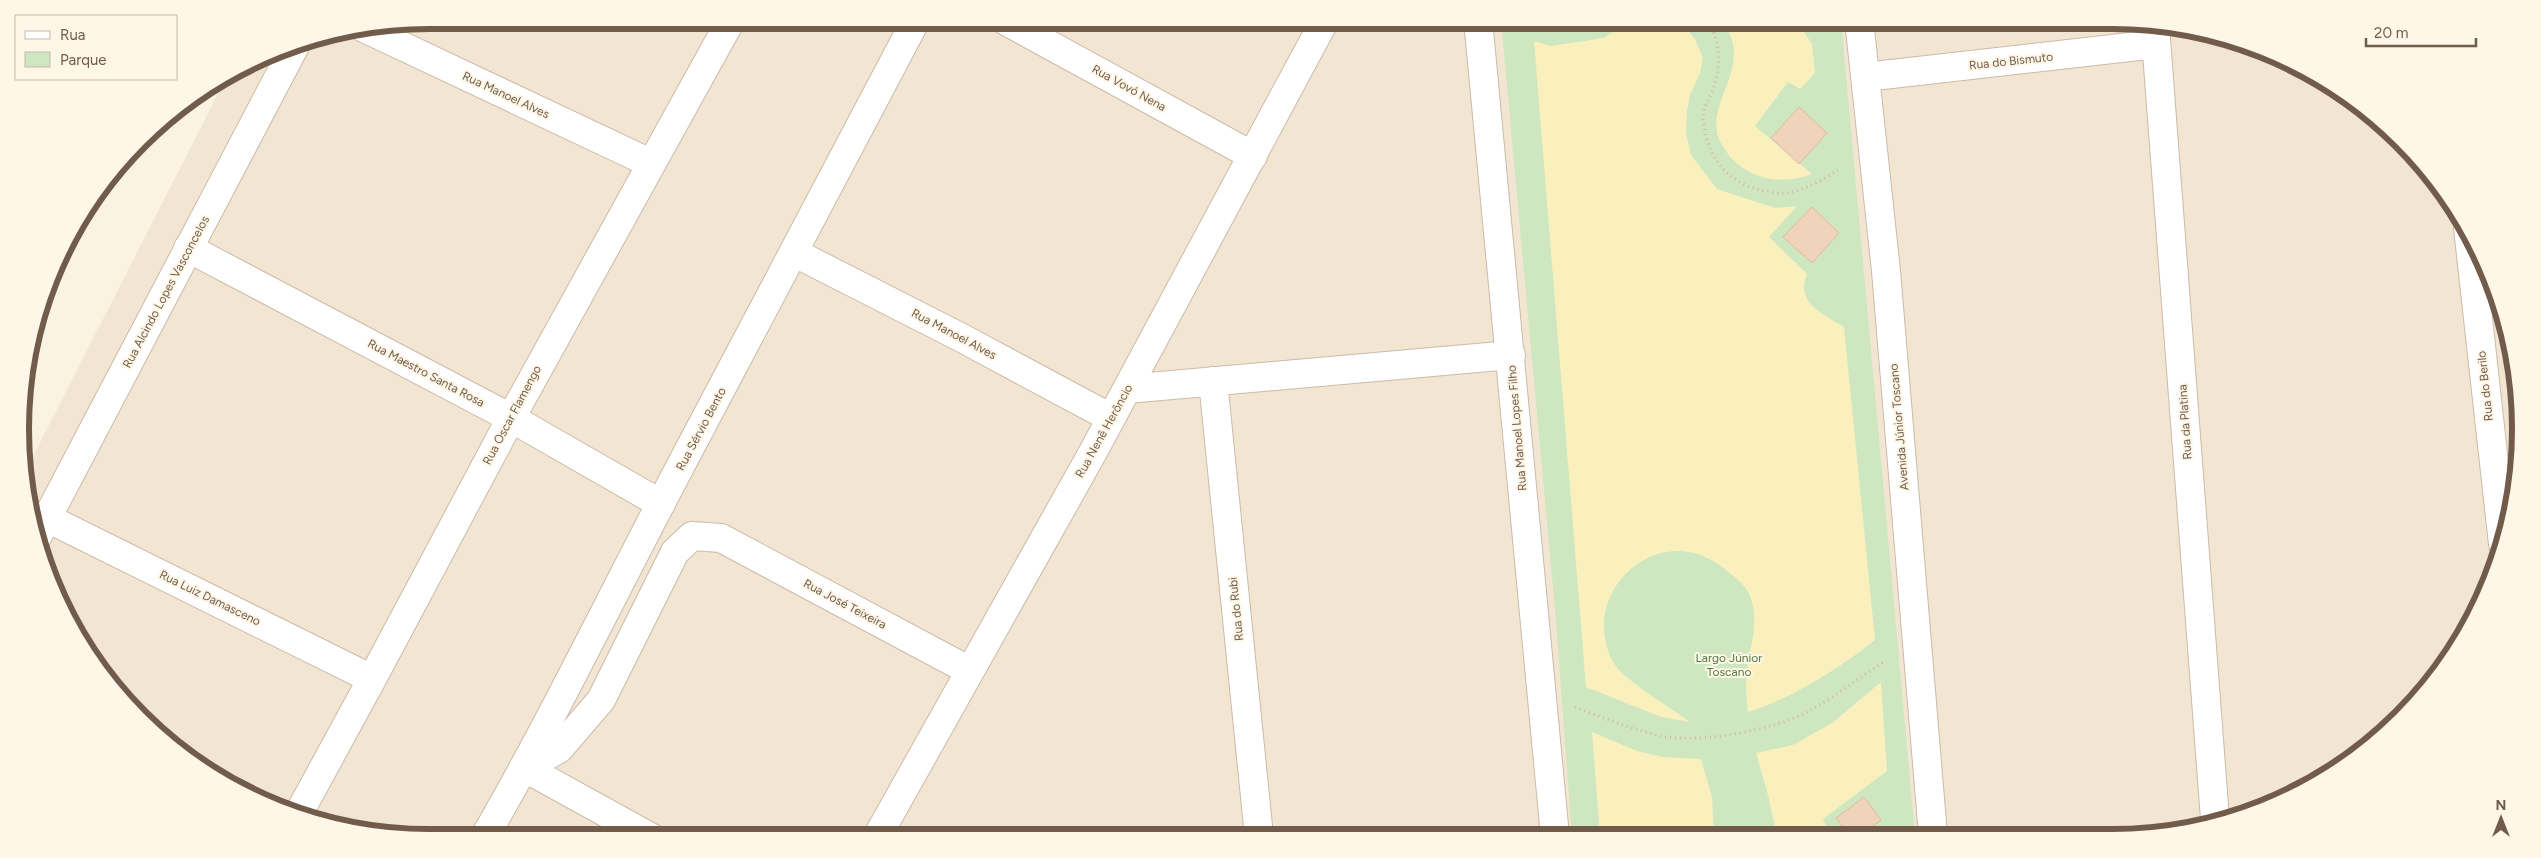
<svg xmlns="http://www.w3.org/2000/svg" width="2541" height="858" font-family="Figtree,sans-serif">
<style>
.residential{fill:#f2e5d1}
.green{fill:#cee7c1}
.sand{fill:#f9f0be}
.building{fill:#efd3bb;stroke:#e0bb9c}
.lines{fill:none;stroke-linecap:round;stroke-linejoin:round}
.minor-casing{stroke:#cbbba9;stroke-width:30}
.path{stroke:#d3b79e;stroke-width:3;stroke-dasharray:1 4;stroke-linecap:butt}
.minor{stroke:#fff;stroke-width:28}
.labels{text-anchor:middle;stroke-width:4;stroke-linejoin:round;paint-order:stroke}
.street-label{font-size:12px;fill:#715b4a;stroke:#fef7e7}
.park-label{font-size:12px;fill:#527b45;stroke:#fef7e7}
.rim{fill:none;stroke:#715b4a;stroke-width:6}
</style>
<rect width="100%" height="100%" fill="#fbf3e2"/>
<path class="residential" d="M429 20H2112L2218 34 2293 62 2361 104 2419 159 2466 224 2499 297 2517 375 2520 455 2507 535 2466 634 2382 736 2293 796 2166 834 429 838 323 824 202 769 140 718 89 656 34 535 24 474 225 80 273 51 349 28Z"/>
<path class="green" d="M1501 20H1841L1915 835 1572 836 1556 621Z"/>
<path class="sand" d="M1631 20H1677L1682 23 1695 39 1703 58 1700 73 1690 95 1687 111 1686 133 1691 155 1717 189 1775 208 1797 206 1769 237 1807 274C1795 303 1822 313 1844 327L1875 640C1840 668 1791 699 1748 712 1746 695 1745 679 1748 663 1752 641 1758 621 1751 599 1748 587 1736 578 1727 571 1659 512 1573 596 1615 665 1622 678 1675 711 1690 722L1661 717 1586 687 1534 41 1551 46 1604 38Z
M1721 20H1796L1812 44 1815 73 1800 89 1788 82 1755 126 1812 174C1780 187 1740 178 1723 146 1721 142 1717 137 1717 132 1712 102 1739 77 1733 44 1732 36 1725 27 1721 20Z
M1881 682 1887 771 1823 819 1830 835H1777L1767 791 1756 753 1793 745 1832 723Z
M1592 732 1637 751 1663 757 1701 759 1712 797 1714 835 1600 836Z"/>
<path class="building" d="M1799 107 1827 133 1799 164 1771 138Z
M1812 207 1839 233 1812 263 1783 237Z
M1864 797 1881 820 1861 835H1849L1836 818Z"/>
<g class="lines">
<defs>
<path id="minor" d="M1004 20 1253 156
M1478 20 1555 836
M1859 20 1886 271 1933 835
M2155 26 2215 819
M362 27 650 163
M1865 77 2156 44
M2468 228 2503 544
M188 248 511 418 661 504
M795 253 960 337 1111 418
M1213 381 1259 836
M1127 389 1511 355
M47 518 372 679
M36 539 296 44
M525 768 559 749 601 700 675 552 692 536 721 538 970 671
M525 768 652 838
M299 813 372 679 511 418 731 20
M877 837 1093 452 1325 20
M484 838C547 729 602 616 660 505 745 343 832 182 916 20"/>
</defs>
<use href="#minor" class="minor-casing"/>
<path class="path" d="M1514 20 1515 28
M1705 20C1722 38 1721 66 1713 89 1710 98 1703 108 1703 117 1705 155 1728 186 1767 191 1773 192 1780 194 1786 193 1807 190 1824 179 1841 168
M1514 24C1548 31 1575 36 1607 20
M1575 707C1603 718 1632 729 1661 736 1699 744 1775 730 1809 711 1835 697 1860 677 1885 661"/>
<use href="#minor" class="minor"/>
</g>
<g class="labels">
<g class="street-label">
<text transform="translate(2011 61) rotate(-6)" y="4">Rua do Bismuto</text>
<text transform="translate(1129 88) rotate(29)" y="4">Rua Vovó Nena</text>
<text transform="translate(506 95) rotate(25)" y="4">Rua Manoel Alves</text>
<text transform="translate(166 292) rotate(-62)" y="4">Rua Alcindo Lopes Vasconcelos</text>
<text transform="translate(954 334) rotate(28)" y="4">Rua Manoel Alves</text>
<text transform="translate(426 373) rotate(28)" y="4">Rua Maestro Santa Rosa</text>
<text transform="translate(2485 386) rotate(-96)" y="4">Rua do Berilo</text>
<text transform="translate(512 415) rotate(-62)" y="4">Rua Oscar Flamengo</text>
<text transform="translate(2185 422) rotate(-94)" y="4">Rua da Platina</text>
<text transform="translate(1899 427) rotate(-95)" y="4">Avenida Júnior Toscano</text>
<text transform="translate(1517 428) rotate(-95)" y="4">Rua Manoel Lopes Filho</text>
<text transform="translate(701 429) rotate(-62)" y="4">Rua Sérvio Bento</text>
<text transform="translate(1104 431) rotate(-61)" y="4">Rua Nenê Herôncio</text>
<text transform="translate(210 598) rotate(26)" y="4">Rua Luiz Damasceno</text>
<text transform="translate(845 604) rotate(28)" y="4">Rua José Teixeira</text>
<text transform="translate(1236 609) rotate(-96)" y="4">Rua do Rubi</text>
</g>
<g class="park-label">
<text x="1729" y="662">Largo Júnior<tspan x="1729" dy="14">Toscano</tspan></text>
</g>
</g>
<path d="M0 0H2541V858H0ZM429 29H2112A400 400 0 0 1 2512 429V429A400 400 0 0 1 2112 829H429A400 400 0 0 1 29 429V429A400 400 0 0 1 429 29Z" fill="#fef7e7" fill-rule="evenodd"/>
<path class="rim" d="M429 29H2112A400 400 0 0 1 2512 429V429A400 400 0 0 1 2112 829H429A400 400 0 0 1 29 429V429A400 400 0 0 1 429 29Z"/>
<rect x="15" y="15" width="162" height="65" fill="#fef7e7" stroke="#c6b9a8"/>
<rect x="25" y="31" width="25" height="8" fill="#ffffff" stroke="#c6b9a8"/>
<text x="60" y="40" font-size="15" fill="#715b4a">Rua</text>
<rect x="25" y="52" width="25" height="15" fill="#cee7c1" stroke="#c6b9a8"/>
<text x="60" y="65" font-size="15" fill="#715b4a">Parque</text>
<g transform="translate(2501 818)" stroke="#fef7e7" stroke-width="4" paint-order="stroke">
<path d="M0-4L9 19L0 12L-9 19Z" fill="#715b4a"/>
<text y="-8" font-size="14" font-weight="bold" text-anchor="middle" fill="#715b4a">N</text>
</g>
<path d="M2366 38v8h110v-8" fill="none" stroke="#715b4a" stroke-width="2.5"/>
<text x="2374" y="38" font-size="15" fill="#715b4a" stroke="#fef7e7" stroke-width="4" paint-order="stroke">20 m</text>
</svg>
